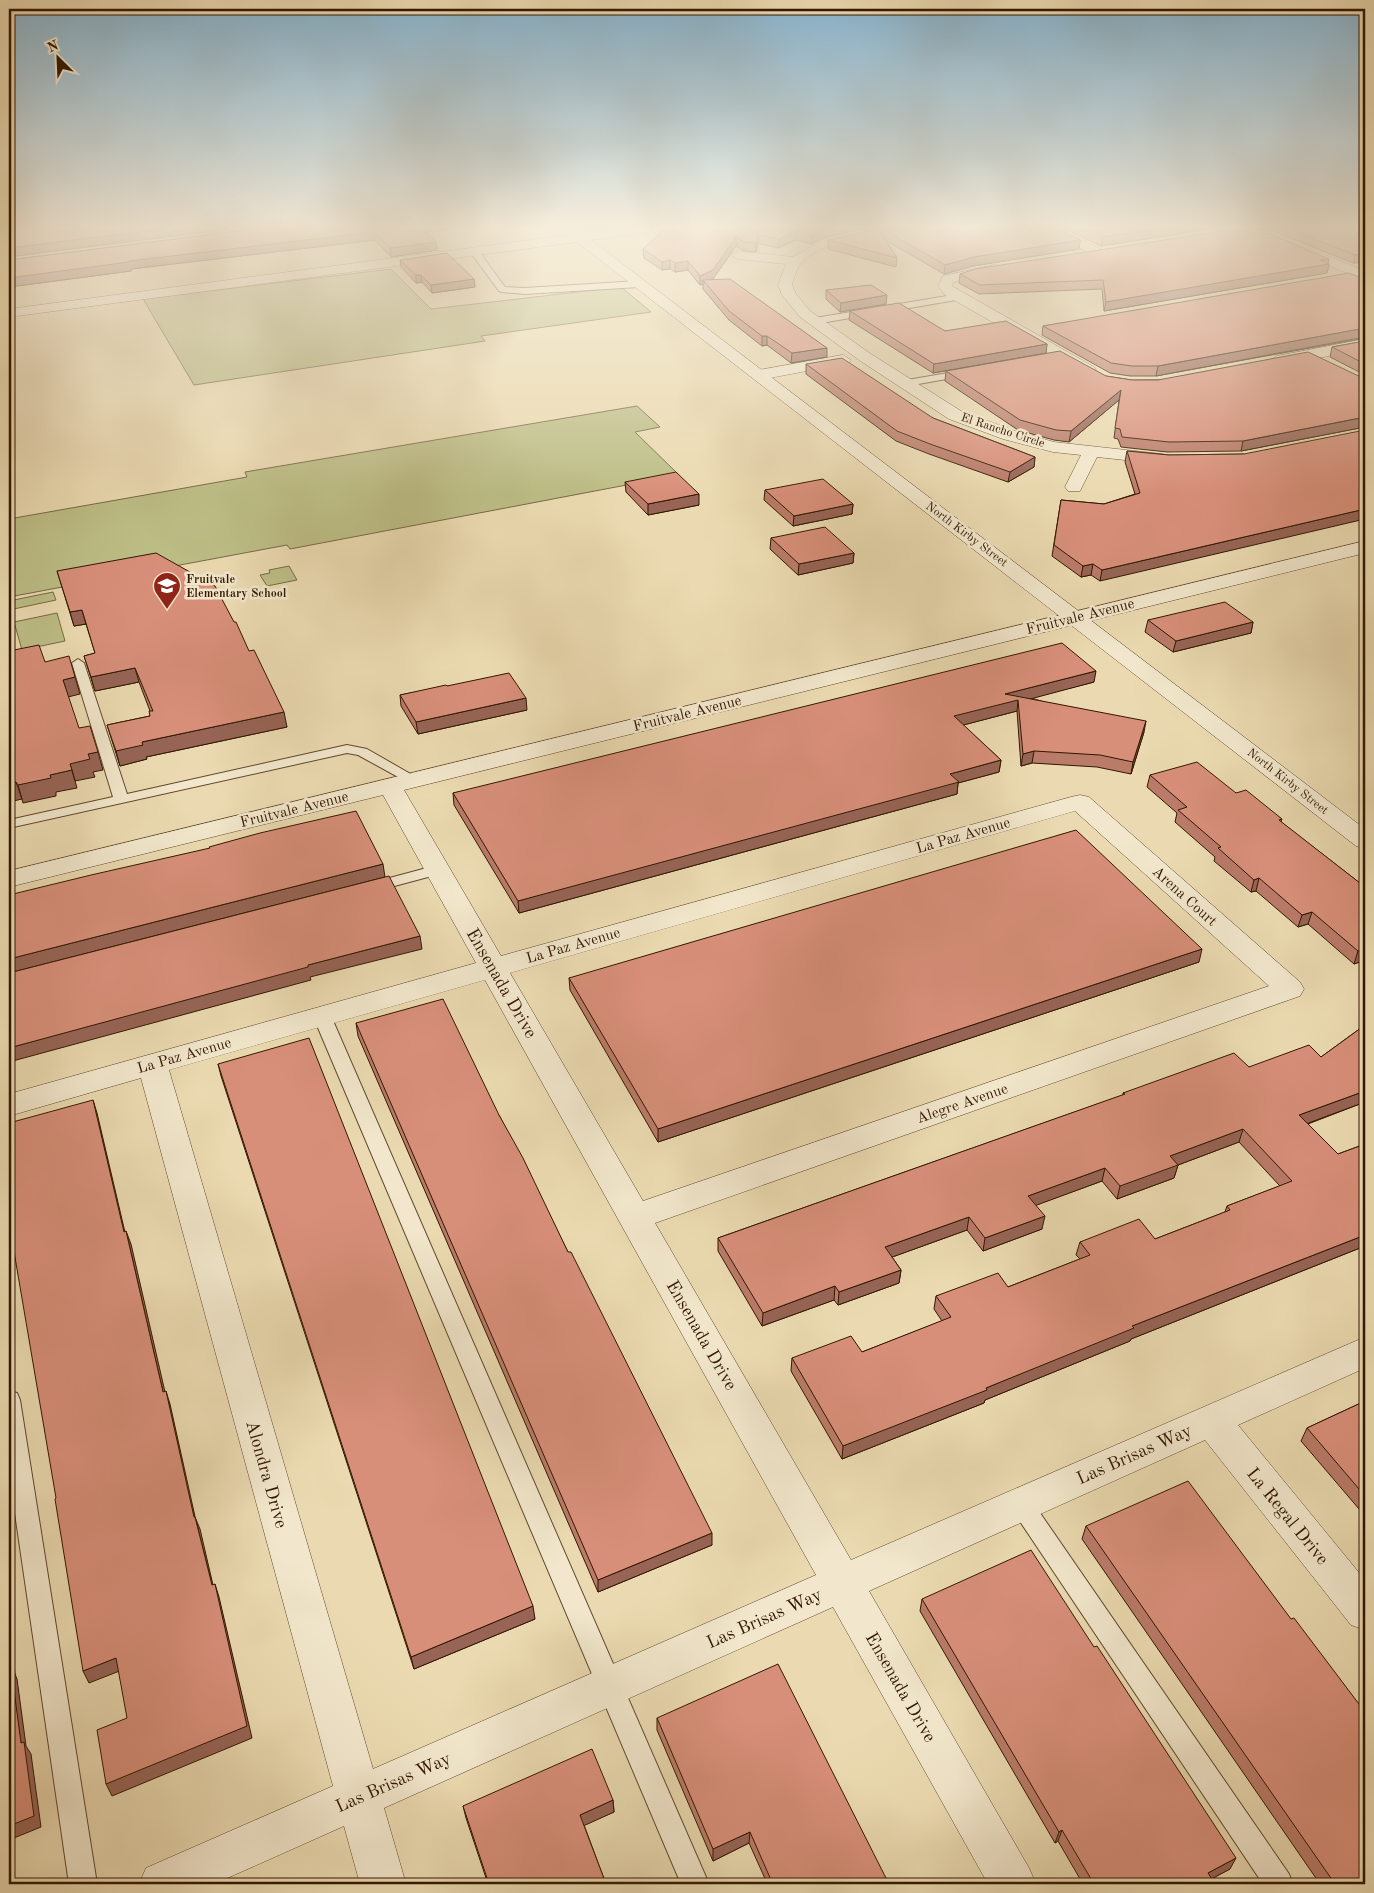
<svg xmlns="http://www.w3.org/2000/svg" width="1374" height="1893" font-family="'Old Standard TT',serif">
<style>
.green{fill:#bdbe87;stroke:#786a44}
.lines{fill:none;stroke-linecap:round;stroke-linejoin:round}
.service-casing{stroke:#60482c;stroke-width:2}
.minor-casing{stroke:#60482c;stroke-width:1}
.tertiary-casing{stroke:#60482c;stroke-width:1}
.service{fill:#f2e7cc;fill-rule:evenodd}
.minor{fill:#f2e7cc;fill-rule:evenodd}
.tertiary{fill:#f2e7cc;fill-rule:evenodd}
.wall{fill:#ba7b69;stroke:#321700}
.shaded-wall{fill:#976455;stroke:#321700}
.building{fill:#d88f7a;stroke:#321700}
.labels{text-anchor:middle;stroke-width:5;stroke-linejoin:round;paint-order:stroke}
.far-street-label{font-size:12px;fill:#321700;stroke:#f2e7cc}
.far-poi-label{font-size:12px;font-weight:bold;fill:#321700;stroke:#f2e7cc;text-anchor:start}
.street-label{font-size:15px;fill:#321700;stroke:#f2e7cc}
.near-street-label{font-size:18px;fill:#321700;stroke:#f2e7cc}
</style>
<rect width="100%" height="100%" fill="#ebdab1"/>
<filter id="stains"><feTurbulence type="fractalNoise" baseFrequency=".004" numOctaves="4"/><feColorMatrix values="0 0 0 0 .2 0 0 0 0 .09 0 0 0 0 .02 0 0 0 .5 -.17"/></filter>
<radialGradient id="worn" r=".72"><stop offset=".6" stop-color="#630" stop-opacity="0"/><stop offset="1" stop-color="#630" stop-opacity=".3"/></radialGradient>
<path class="green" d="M391 269 431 309 621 287 651 312 481 336 485 341 194 385 143 299Z
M637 406 660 427 635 432 679 475 290 549 287 545 9 597V519L247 477 245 472Z
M289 566 297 580 267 586 260 575 270 573 269 570Z
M53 592 56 600 9 610V601Z
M57 613 65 641 22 650 14 622Z"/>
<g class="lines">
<defs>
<path id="service" d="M471 249H477L505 287 525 288 639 281 643 284 639 287 525 294 502 292 499 291 471 253Z
M959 294 962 295V299L815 324 811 321 815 318Z
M966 370 969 371V375L907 386 902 383 907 380Z
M78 659 84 663 127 794 347 745 367 749 421 780 414 784 409 783 358 755 347 753 9 828V820L113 797 72 663Z
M438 865 443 867 446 870 443 873 372 892 364 887 367 884Z
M322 1010 328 1012 331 1016 709 1884H681L313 1016 316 1012Z
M9 1391 17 1393 20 1400 97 1884H69L9 1472Z
M1021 1494 1029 1497 1289 1874 1293 1884H1263L1013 1511 1010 1504 1013 1497Z"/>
<path id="minor" d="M869 229H901L894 233C868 237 815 242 799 266 795 272 794 279 792 285L796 294 810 311 871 354 961 411 1015 431 1054 442 1162 454 1168 455 1171 459 1168 463 1162 464 1097 457 1080 491H1068L1065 487 1081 455 1053 452 1003 439 949 419 859 360 800 317 782 295 778 285 786 264 738 259 731 255 738 251 793 257 825 239Z
M1042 229H1060L1106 252 1099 256 1094 255Z
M1295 243 1365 271V280L1290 250 1288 247Z
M995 265 1002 269 1000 272 954 282 952 286 1094 367 1096 370 1094 373H1082L945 295 938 286 943 276Z
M1365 339V349L1277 366 1269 361 1277 356Z
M843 355 851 360 849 363 759 380 751 375 759 370Z
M1365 541V553L404 790 501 956 1071 797 1080 795 1089 797 1300 982 1304 989 1300 996 655 1223 851 1560 1365 1337V1368L1238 1425 1365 1580V1630L1351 1625 1205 1440 869 1591 1029 1868 1036 1884H988L833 1607 384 1808 406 1884H360L344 1826 214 1884H139L146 1868 333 1786 141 1078 9 1116V1094L476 963 383 795 9 887V871ZM1075 811 1269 986 643 1201 510 973ZM485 980 816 1575 373 1769 169 1070Z"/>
<path id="tertiary" d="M561 229H576L582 233 616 229H653L646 233 591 240 1365 829V849L1356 846 577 242 9 317V309L568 235Z"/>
</defs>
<use href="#service" class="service-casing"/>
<use href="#minor" class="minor-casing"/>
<use href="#tertiary" class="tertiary-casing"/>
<use href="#service" class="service"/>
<use href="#minor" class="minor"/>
<use href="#tertiary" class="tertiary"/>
</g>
<path class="wall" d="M255 229H449L426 232 436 242 437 250 391 257 375 240 131 269V271L9 287V260Z
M665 229H860L825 237 811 244 796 240 778 248 758 243 756 252 744 251 736 246 712 280 827 357 791 363 767 345 762 346 729 320 703 289V284L700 285 688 270 675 272 670 269 662 270 644 258 643 249Z
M880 229H1056L1080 240 1079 249 973 266 944 274 885 240 897 258 896 267 828 249V240L880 233Z
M1065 229H1209L1101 246Z
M1253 229H1365V262L1353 263 1273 231Z
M1329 259 1328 264H1329L1327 273 1104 311 1102 289 979 294 959 283 960 274Z
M400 260 474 279 475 287 432 293 422 282 416 283 401 267Z
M1365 279V338L1156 376H1130L1110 373 1042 335 1043 326Z
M826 290 886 304 840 312 826 299Z
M850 311 945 331 1047 344 1046 353 933 373 849 320Z
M1365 341V375L1330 357 1332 347Z
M806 364 933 418 1035 457 1034 467 1008 482 929 454 896 441 806 374Z
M946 371 1106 376 1132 380 1365 379V427L1241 451 1167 452 1121 447 1118 439 1114 438 1119 400 1069 442 1054 440 1018 430 945 381Z
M1127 451 1169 455 1244 454 1100 581 1091 575 1081 577 1052 556 1061 500 1104 504 1135 494 1125 462Z
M625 482 699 505 648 515 626 492Z
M765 490 853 504 852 514 793 526 764 500Z
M771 538 854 553 853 563 798 575 770 549Z
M57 571 249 651 287 727 146 757 147 759 120 766 107 725 150 716V711L139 682 95 691 84 656 95 653 86 624 74 626Z
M1148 620 1253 622 1251 633 1173 652 1145 632Z
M1094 682 1031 698 1144 732 1131 774 1097 767 1032 763 1021 766 1017 711 963 725 1001 760 999 772 958 783 957 794 519 913 454 805 453 793Z
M447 686 527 710 418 734 401 706 400 695Z
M1150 775 1236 793 1282 819 1281 822 1365 887V960L1354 964 1308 924 1298 927 1256 891 1251 892 1214 861 1215 857 1175 822 1177 813 1147 787Z
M1199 962 658 1142 570 990 569 978Z
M356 1023 499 1115 568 1252 712 1545 598 1592 358 1036Z
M1365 1025V1102L1308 1124 1338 1154 1365 1144V1246L1131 1339 1130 1341 985 1400 984 1403 842 1459 791 1371 792 1358 862 1352 942 1321 934 1309 936 1296 1008 1287 1080 1259 1076 1255 1080 1242 1155 1239 1225 1212 1227 1206 1280 1186 1239 1142 1178 1165 1174 1178 1117 1199 1102 1181 1036 1205 1042 1229 983 1251 967 1230 892 1257 901 1270 899 1283 838 1305 834 1300 762 1326 718 1251V1238L1123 1095V1093L1249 1067 1321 1057Z
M218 1064 535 1619 414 1669 221 1076Z
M1365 1401V1516L1301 1441 1307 1428Z
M1086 1526 1291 1619 1365 1712V1884H1320L1082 1539Z
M922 1599 1230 1869 1211 1879 1215 1884H1083L1058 1841 1055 1843 920 1611Z
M657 1718 889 1884 767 1883 749 1843 713 1861 657 1730Z
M613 1800 614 1812 584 1825 606 1884H488L466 1818 463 1806Z"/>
<path class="shaded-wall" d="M163 229H230L9 257V248Z
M418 229H449L419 233Z
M824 229H860L825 237 811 244 812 236Z
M1157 229H1209L1101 246 1103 237Z
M796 231V240L778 248 779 239Z
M374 232 375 240 131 269V271L9 287V278L129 261Z
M758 235V243L756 252V243Z
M736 237V246L713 279 705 283 703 280V284L700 285V276Z
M1080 240 1079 249 973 266 944 274 945 265 974 257Z
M436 242 437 250 391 257 390 248Z
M1365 253V262L1353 263 1355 255Z
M1329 259 1328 264H1329L1327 273 1104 311 1106 302Z
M670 260V269L662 270V262Z
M688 261V270L675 272V263Z
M416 275H421L422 282 416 283Z
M474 279 475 287 432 293 431 285Z
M887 295 886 304 840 312 841 303Z
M1365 328V337L1156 376 1158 366Z
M762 336H767V345L762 346Z
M1047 344 1046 353 933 373 934 364Z
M827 348V357L791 363 792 353Z
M1121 390 1119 400 1069 442 1071 431Z
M1365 417V427L1241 451 1243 441Z
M1035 457 1034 467 1008 482 1010 472Z
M699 494V505L648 515V504Z
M853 504 852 514 793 526 794 516Z
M1365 509V519L1100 581 1102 570Z
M854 553 853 563 798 575 799 564Z
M1093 564 1091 575 1081 577 1083 566Z
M82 610 86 624 74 626 70 612Z
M1253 622 1251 633 1173 652 1176 641Z
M135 668 139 682 95 691 91 677Z
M1096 671 1094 682 1019 702 1018 700 1017 711 952 728 954 716 1005 694Z
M75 677 80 694 68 697 63 680Z
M526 698 527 710 418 734 416 722Z
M284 712 287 727 146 757 147 759 120 766 116 751 142 742Z
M1146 721 1144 732 1131 774 1133 762Z
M1034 751 1032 763 1021 766 1023 754Z
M98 752 103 770 93 772 95 777 75 781 70 764 88 754Z
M1001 760 999 772 958 783 957 794 519 913 518 901 950 774Z
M72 770 77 788 56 792V796L23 803 18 785 50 775Z
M16 782 22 799 9 802V783Z
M383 864 385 877 9 973V959Z
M1259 878 1256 891 1251 892 1254 880Z
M1312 912 1308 924 1298 927 1302 915Z
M420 936 422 949 310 977 311 980 9 1062V1048L308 965Z
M1202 949 1199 962 658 1142V1129Z
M1365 949V960L1354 964 1358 951Z
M1365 1091V1102L1295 1128 1299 1115Z
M93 1100 97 1113 128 1245 124 1232Z
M1243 1129 1239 1142 1178 1165 1174 1178 1117 1199 1120 1186 1170 1156Z
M1105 1168 1102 1181 1026 1209 1028 1196Z
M1045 1216 1042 1229 983 1251 985 1238Z
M969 1217 967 1230 884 1260 885 1247Z
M126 1231 131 1244 168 1405 163 1392Z
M1365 1235V1246L1131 1339 1130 1341 985 1400 984 1403 842 1459 843 1446 986 1388 1132 1326Z
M901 1270 899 1283 838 1305 839 1292Z
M835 1286 834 1300 762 1326 763 1313Z
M166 1391 170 1404 198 1530 194 1517Z
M195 1517 200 1529 216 1598 212 1585Z
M712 1533V1545L598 1592V1580Z
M215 1584 219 1597 252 1738 112 1796 106 1784Z
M533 1606 535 1619 414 1669 411 1657Z
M9 1630 15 1674 17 1679 26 1746 31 1754 41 1827 9 1840V1826L21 1743 9 1668Z
M116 1658 122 1670 89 1683 83 1671Z
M613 1800 614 1812 581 1827 580 1815Z
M1062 1830 1058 1841 1055 1843 1059 1832Z
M750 1832 749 1843 713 1861V1849Z
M1236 1858 1230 1869 1202 1884 1208 1873Z
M1365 1877 1361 1884H1352Z"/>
<path class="building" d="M9 229H163L9 248Z
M255 229H422L436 242 390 248 374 232 129 261V262L9 278V260Z
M665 229H824L812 236 796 231 779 239 758 235 756 243 744 242 736 237 713 270 700 276 688 261 675 263 670 260 662 262 643 249Z
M878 229 897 258 828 240Z
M882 229H1056L1080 240 974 257 945 265Z
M1084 229H1157L1103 237Z
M1290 229H1365V253L1355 255Z
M1238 231 1270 234 1329 259 1320 260 1329 264 1106 302 1103 280 980 285 960 274 975 269 1217 232Z
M447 253 474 279 431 285 421 275H416L400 260Z
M1349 273 1365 279V328L1158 366H1132L1111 363 1043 326Z
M730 279 827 348 792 353 767 336H762L729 311 703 280Z
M871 285 887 295 841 303 826 290Z
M899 303 945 331 1006 321 1047 344 934 364 850 311Z
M1365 341V364L1332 347Z
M1060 351 1106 376 1132 380H1158L1308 352 1365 379V417L1243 441 1169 442 1122 437 1120 429 1115 428 1121 390 1071 431 1056 430 1020 420 946 371Z
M842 358 933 418 1035 457 1010 472 930 444 897 431 806 364Z
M1365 430V509L1102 570 1093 564 1083 566 1054 545 1061 500 1104 504 1140 493 1127 451 1169 455 1244 454Z
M676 472 699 494 648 504 625 482Z
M823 479 853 504 794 516 765 490Z
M825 527 854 553 799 564 771 538Z
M156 553 215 586 234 622H236L249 651 254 650 284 712 142 742 143 745 116 751 107 725 150 716 149 711H153L135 668 91 677 84 656 95 653 82 610 70 612 57 571Z
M1225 602 1253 622 1176 641 1148 620Z
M1062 643 1096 671 1005 694 1146 721 1133 762 1100 755 1034 751 1023 754 1018 700 954 716 1001 760 950 774 959 782 518 901 453 793Z
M39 645 45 662 69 656 75 677 63 680 79 728 90 726 98 752 88 754 90 759 70 764 72 770 50 775 51 778 18 785 16 782 9 783V651Z
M509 673 526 698 416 722 400 695 446 685 447 686Z
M1197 762 1236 793 1246 790 1282 819 1279 820 1365 887V949L1358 951 1312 912 1302 915 1259 878 1254 880 1218 848 1221 847 1178 810 1187 807 1150 775Z
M356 811 383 864 9 959V895L91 875 210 848 209 847 260 833Z
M1076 830 1202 949 658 1129 569 978Z
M389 876 420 936 308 965V967L9 1048V973Z
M443 999 499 1115 523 1158 568 1252H571L712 1533 598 1580 356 1023Z
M1365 1025V1091L1299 1115 1338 1154 1365 1144V1235L1132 1326 1134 1328 986 1388 987 1390 843 1446 792 1358 851 1336 862 1352 951 1317 936 1296 998 1273 1008 1287 1090 1255 1080 1242 1139 1219 1155 1239 1230 1210 1227 1206 1292 1181 1243 1129 1170 1156 1178 1165 1120 1186 1105 1168 1028 1196 1045 1216 985 1238 969 1217 885 1247 901 1270 839 1292 835 1286 763 1313 718 1238 1125 1094 1123 1093 1234 1053 1249 1067 1309 1045 1321 1057Z
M309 1038 533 1606 411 1657 218 1064Z
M93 1100 124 1232 126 1231 163 1392 166 1391 194 1517H195L212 1585 215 1584 247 1726 106 1784 97 1730 127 1718 116 1658 83 1671 55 1499 56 1498 9 1222V1123Z
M1365 1401V1496L1307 1428Z
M1188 1481 1291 1619 1294 1618 1365 1712V1877L1352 1884H1335L1086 1526Z
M1031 1550 1094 1647 1097 1646 1236 1858 1208 1873 1215 1884H1094L1062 1830 1059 1832 922 1599Z
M778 1664 889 1884H763L771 1880 750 1832 713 1849 657 1718Z
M11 1667 21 1743 24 1742 34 1816 9 1826V1668Z
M592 1749 613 1800 580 1815 606 1884H489L463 1806Z
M644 1880 646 1884H636Z"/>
<linearGradient id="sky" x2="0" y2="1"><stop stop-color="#88b6d2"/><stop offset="0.46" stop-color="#f6eedc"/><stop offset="1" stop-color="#f6eedc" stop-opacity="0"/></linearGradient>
<rect width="1374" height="494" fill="url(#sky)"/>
<defs>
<symbol id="school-pin" viewBox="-11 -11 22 30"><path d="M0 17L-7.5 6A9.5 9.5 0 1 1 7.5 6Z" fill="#8f2418" stroke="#f2e7cc"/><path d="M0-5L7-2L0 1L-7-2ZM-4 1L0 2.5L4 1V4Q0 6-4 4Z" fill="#fff"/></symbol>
</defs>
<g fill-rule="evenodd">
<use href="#school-pin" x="151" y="570" width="32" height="43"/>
</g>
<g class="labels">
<g class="far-street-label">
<text transform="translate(1003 430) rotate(18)" y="4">El Rancho Circle</text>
<text transform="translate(967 534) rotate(37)" y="4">North Kirby Street</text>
<text transform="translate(1288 781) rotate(38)" y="4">North Kirby Street</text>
</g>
<g class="far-poi-label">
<text x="186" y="583">Fruitvale<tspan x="186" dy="14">Elementary School</tspan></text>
</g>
<g class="street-label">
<text transform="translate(1080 616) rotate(-14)" y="5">Fruitvale Avenue</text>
<text transform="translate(687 713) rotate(-14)" y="5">Fruitvale Avenue</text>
<text transform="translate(294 809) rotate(-14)" y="5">Fruitvale Avenue</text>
<text transform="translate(963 835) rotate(-16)" y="5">La Paz Avenue</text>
<text transform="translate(1185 896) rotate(42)" y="5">Arena Court</text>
<text transform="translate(573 945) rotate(-16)" y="5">La Paz Avenue</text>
<text transform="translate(184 1055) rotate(-16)" y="5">La Paz Avenue</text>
<text transform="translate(962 1103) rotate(-19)" y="5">Alegre Avenue</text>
</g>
<g class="near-street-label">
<text transform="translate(502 983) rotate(60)" y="6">Ensenada Drive</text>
<text transform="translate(702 1335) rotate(60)" y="6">Ensenada Drive</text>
<text transform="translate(1134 1454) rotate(-24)" y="6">Las Brisas Way</text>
<text transform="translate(267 1474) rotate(74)" y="6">Alondra Drive</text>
<text transform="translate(1288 1516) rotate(51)" y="6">La Regal Drive</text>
<text transform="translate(764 1618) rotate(-24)" y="6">Las Brisas Way</text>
<text transform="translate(901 1687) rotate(60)" y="6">Ensenada Drive</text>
<text transform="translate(393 1782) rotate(-24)" y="6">Las Brisas Way</text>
</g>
</g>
<rect width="1374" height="1893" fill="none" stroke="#ebdab1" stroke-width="30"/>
<rect x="10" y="10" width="1354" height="1873" fill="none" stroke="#321700" stroke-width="2.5"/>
<rect x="15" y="15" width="1344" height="1863" fill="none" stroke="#321700"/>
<g transform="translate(58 58) rotate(336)" stroke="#f2e7cc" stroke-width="4" paint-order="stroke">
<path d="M0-4L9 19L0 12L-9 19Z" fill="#321700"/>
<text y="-8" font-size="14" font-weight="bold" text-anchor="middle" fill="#321700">N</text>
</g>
<rect width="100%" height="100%" filter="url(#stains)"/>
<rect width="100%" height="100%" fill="url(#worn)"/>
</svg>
